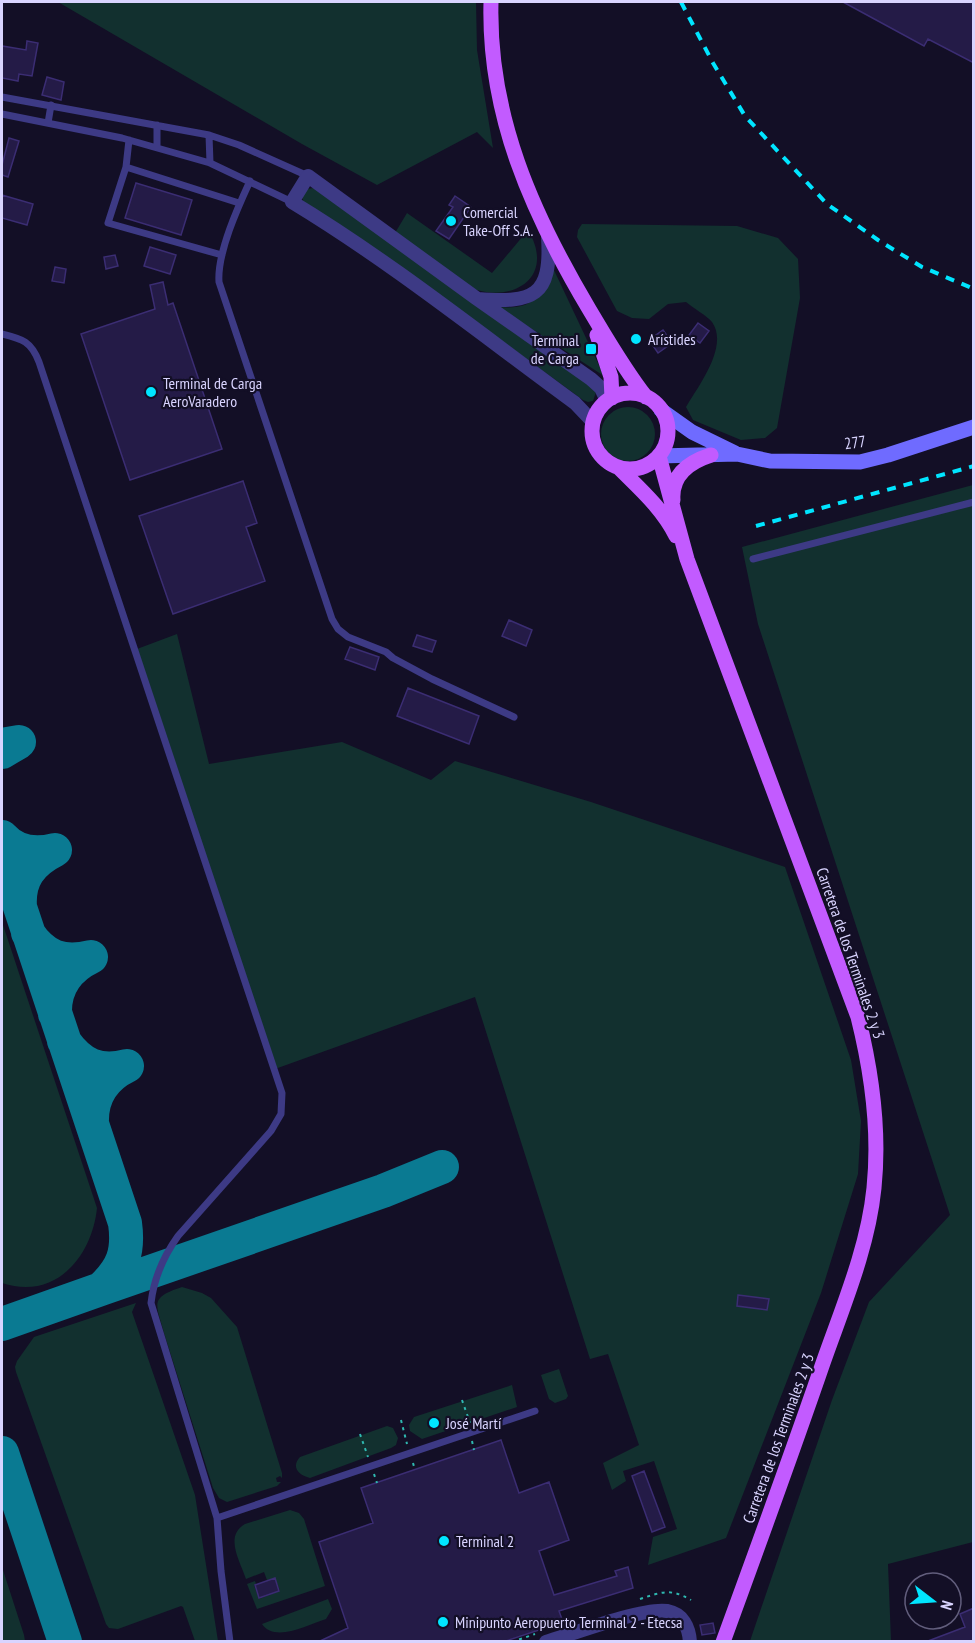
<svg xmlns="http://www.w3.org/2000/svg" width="975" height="1643" font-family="'PT Sans Narrow',sans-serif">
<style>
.green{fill:#12302f}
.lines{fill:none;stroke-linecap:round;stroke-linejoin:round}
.taxiway{stroke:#0a7a92;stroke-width:34}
.building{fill:#241b47;stroke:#3b2d73;stroke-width:1.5}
.path{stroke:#2fb8b0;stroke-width:2;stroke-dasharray:3 4.5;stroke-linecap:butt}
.lane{stroke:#3d3a85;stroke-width:7}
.street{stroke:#3d3a85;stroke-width:14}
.secondary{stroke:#6f6bff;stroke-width:15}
.primary{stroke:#c25bff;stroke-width:15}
.rail{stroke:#00e5ff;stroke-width:4;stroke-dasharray:9 8;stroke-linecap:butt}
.poi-dot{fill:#00e5ff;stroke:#130f26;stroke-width:2}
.labels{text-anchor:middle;stroke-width:4.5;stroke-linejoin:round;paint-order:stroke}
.poi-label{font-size:16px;fill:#d9d4ff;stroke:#130f26;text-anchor:start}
.street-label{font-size:16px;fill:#d9d4ff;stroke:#130f26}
</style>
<rect width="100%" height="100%" fill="#130f26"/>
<path class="green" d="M58 2H476L477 50 493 148 477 132 377 185 302 144Z
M313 188 325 194 591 386 596 392 593 401 588 402 583 400 412 275 304 204 302 197 307 189Z
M407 213 492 273 528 230C555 275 517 303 473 289L395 233Z
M582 224 737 226 778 238 798 259 800 298 777 428 765 438 741 440 693 420 686 407C699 385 729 346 712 322 707 316 692 307 686 302L668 304 649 319 632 318 617 311 577 237 578 230Z
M553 268 604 376 498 307C534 310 538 298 553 268Z
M601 434a27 27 0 1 1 54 0a27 27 0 1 1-54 0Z
M973 485V1542L888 1564 891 1641H750L832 1400 869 1302 950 1215 758 624 742 547Z
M177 634 209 764 342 742 431 780 455 761 591 802 785 867 851 1060 861 1121 858 1174 821 1293 726 1538 648 1565 653 1537 677 1529 654 1461 623 1471 626 1481 612 1490 603 1463 639 1445 608 1354 590 1359 475 997 275 1069 137 649Z
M2 922 97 1208C92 1257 55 1301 2 1283Z
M182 1287 202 1293 211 1298 237 1327 282 1473V1478L280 1476 276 1478 277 1482H281L277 1486 227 1502 219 1498 213 1488 164 1333C156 1303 149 1298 182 1287Z
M136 1303 132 1312 195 1495 218 1641H195L183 1607 181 1606 118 1629 109 1628 106 1624 16 1372 15 1367 17 1361 34 1337Z
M559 1369 568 1396 566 1399 555 1403 549 1399 541 1375Z
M512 1385 517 1407 422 1439 410 1431 409 1425 414 1417Z
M387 1426 393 1428 398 1438 396 1445 391 1448 310 1478C298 1475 291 1467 300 1457Z
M290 1510 299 1513 304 1519 325 1586 257 1609 247 1584 255 1581 256 1584 254 1585 259 1599 280 1591 275 1578 267 1580 264 1572 246 1579C240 1561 224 1536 245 1524Z
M2 1567 24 1635 25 1641H2Z
M328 1599 332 1609 326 1619C307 1625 275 1643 262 1624Z"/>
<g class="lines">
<path class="taxiway" d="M2 745 19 742 2 752
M2 837C16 853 35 855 55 850 31 862 18 879 20 907
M2 853 125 1223C129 1252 123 1269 101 1289L2 1324
M28 933C44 957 63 964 91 957 68 968 54 988 55 1014
M64 1041C81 1065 99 1073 127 1066 104 1077 91 1096 92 1123
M101 1289 383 1191 442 1167
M2 1453 65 1642"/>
</g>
<path class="building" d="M843 2H974V63L928 39 924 46Z
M27 41 38 43 32 76 19 74 18 81 2 78V46L26 50Z
M47 77 64 82 61 100 42 95Z
M9 138 19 141 8 177 2 175V165Z
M136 183 192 200 181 235 125 218Z
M2 195 33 204 27 225 2 218Z
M455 196 471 207 449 239 436 231 453 207 449 205Z
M150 247 176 255 170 274 144 266Z
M115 255 118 266 106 269 104 257Z
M55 267 66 269 64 283 52 281Z
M163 282 168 305 173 303 222 449 130 480 81 334 155 309 150 285Z
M698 323 709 331 700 343 689 335Z
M663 330 672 343 658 353 649 340Z
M243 481 257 523 246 527 265 581 173 614 139 516Z
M509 620 532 630 526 646 502 636Z
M417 635 436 641 432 652 413 646Z
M350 647 379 657 375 670 345 659Z
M408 688 479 716 469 744 397 716Z
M738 1295 769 1299 767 1310 737 1306Z
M501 1440 519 1493 549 1482 569 1540 539 1551 554 1595 617 1576 615 1571 628 1567 633 1588 559 1611 563 1622 506 1641H320L348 1628 319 1542 373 1523 361 1488Z
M644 1471 665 1527 652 1532 632 1476Z
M275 1578 279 1591 259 1598 255 1585Z
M974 1608V1641H928L965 1627 960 1614Z
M713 1623 715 1633 702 1635 700 1625Z"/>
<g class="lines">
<path class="path" d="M462 1400 470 1423
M401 1420 407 1444
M360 1434 368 1457
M472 1441 474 1450
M413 1463 415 1470
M374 1474 377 1483
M640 1599C661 1592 671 1588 691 1600
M512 1642 535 1634"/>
<path class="lane" d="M2 97 209 135 239 145 308 176
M2 114 122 138 210 163 292 202
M48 123 51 105
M209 135 210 163
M129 140 126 167 108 223 222 255
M157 147V125
M126 167 239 203
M250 181C238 207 217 253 219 282L332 619 338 629 348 637 386 652 393 658 432 679 514 717
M2 334C22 339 31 341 39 362L282 1093 281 1114 271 1131 178 1236C163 1257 154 1277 151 1303L217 1518 221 1571 230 1642
M753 559 974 502
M217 1518 535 1411"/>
<path class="street" d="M478 299C533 303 552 297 548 237
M593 422 575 403C482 335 391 262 292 202L308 176 476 298 591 379 601 388 607 401
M546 1642C572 1634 644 1607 667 1611 683 1614 689 1627 690 1642"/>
<path class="secondary" d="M661 410 692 432 735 453
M659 456 737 454 770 461 860 462 888 455 974 427"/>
<path class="primary" d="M491 2C488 115 532 213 589 309 607 339 624 369 646 397
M597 335 611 377 612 398
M592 431a38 38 0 1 1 76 0a38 38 0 1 1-76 0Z
M659 456 687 559 858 1017C872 1073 880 1130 874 1188 868 1248 843 1306 823 1363 791 1456 757 1549 723 1642
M619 468C640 489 663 509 676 536
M673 500C671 475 689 462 711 455"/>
<path class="rail" d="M681 2 713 63 745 116 827 204 878 240 922 267 974 289
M756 526 974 466"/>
</g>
<g class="poi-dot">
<circle cx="451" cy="221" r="6"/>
<circle cx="636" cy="339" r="6"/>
<rect x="585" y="343" width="12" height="12" rx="3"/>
<circle cx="151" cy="392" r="6"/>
<circle cx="434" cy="1423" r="6"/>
<circle cx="444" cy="1541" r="6"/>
<circle cx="443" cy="1622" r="6"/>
</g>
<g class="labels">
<g class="poi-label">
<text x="463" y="218">Comercial<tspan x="463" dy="18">Take-Off S.A.</tspan></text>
<text x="648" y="345">Arístides</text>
<text x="579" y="346" text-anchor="end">Terminal<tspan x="579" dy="18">de Carga</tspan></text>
<text x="163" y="389">Terminal de Carga<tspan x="163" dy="18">AeroVaradero</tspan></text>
<text x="446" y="1429">José Martí</text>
<text x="456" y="1547">Terminal 2</text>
<text x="455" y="1628">Minipunto Aeropuerto Terminal 2 - Etecsa</text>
</g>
<g class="street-label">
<text transform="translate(855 442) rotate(-7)" y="6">277</text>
<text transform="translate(851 953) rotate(71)" y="6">Carretera de los Terminales 2 y 3</text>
<text transform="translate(778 1438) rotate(-70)" y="6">Carretera de los Terminales 2 y 3</text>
</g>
</g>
<rect width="975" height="1643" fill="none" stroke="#d9d4ff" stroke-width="6"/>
<g transform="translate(933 1601) rotate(107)"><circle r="28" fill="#130f26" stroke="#625e7d" stroke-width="1.5"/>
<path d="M0-4.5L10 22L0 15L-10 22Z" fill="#00e5ff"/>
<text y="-9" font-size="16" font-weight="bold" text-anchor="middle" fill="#d9d4ff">N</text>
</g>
</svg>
